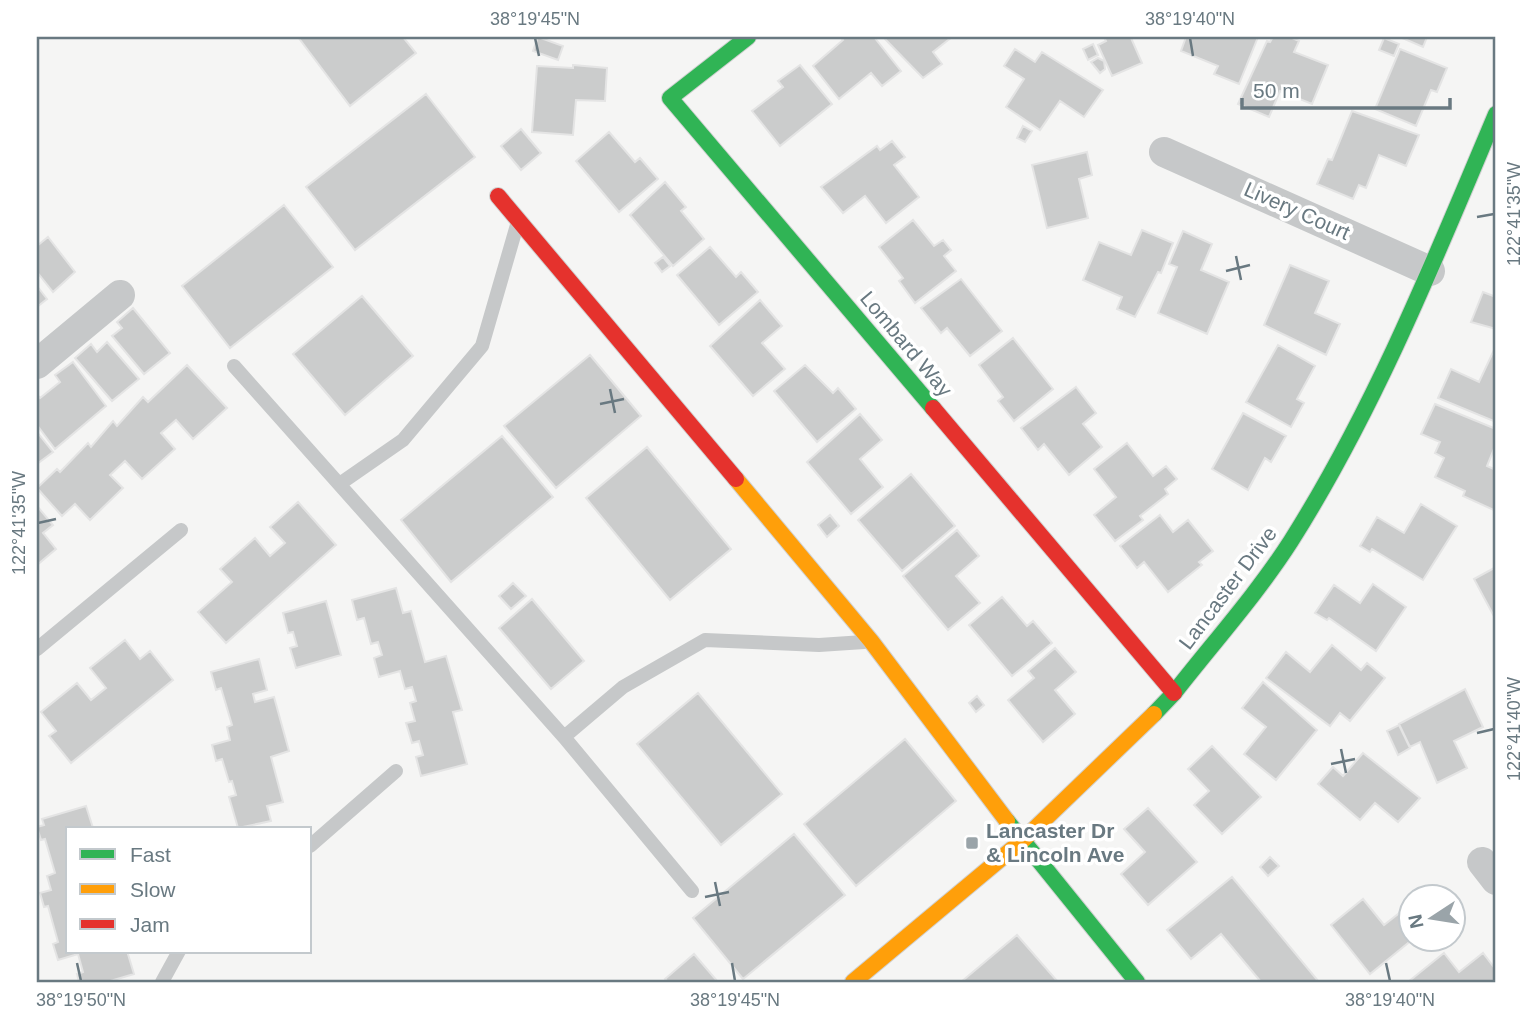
<svg xmlns="http://www.w3.org/2000/svg" width="1533" height="1019" font-family="Arial,sans-serif">
<style>
.building{fill:#cbcccc;stroke:#e4e4e4;stroke-width:2}
.lines{fill:none;stroke-linecap:round;stroke-linejoin:round}
.fast-casing{stroke:#d0d1d1;stroke-width:18}
.slow-casing{stroke:#d0d1d1;stroke-width:18}
.jam-casing{stroke:#d0d1d1;stroke-width:18}
.lane{stroke:#c6c8c9;stroke-width:14}
.street{stroke:#c6c8c9;stroke-width:30}
.fast{stroke:#30b455;stroke-width:16}
.slow{stroke:#ff9f0a;stroke-width:16}
.jam{stroke:#e5322d;stroke-width:16}
.ticks{fill:none;stroke:#697981;stroke-width:2.5}
.poi-dot{fill:#9aa4a9;stroke:#fff;stroke-width:2.5}
.labels{text-anchor:middle;stroke-width:7;stroke-linejoin:round;paint-order:stroke}
.street-label{font-size:21px;fill:#697981;stroke:#fff}
.poi-label{font-size:21px;font-weight:bold;fill:#697981;stroke:#fff;text-anchor:start}
.neatline{fill:none;stroke:#697981;stroke-width:2.5}
.ticks-label{font-size:18px;text-anchor:middle;fill:#697981}
</style>
<rect width="100%" height="100%" fill="#f5f5f4"/>
<path class="building" d="M298 37H403L416 53 350 106Z
M538 37 563 46 558 60 533 51Z
M840 37H874L901 71 882 86 871 73 839 99 813 66 843 40Z
M883 37H952L933 52 942 64 923 78Z
M1104 37H1133L1131 38 1142 63 1112 76 1098 45 1106 41Z
M1186 37H1258L1239 84 1214 74 1218 66 1181 51Z
M1273 37H1290L1299 41 1294 52 1328 65 1312 104 1280 91 1269 117 1238 104 1267 41 1270 42Z
M1400 37H1427L1423 47Z
M1384 38 1399 44 1394 56 1379 50Z
M1093 44 1098 55 1088 60 1083 49Z
M1015 49 1035 62 1042 52 1103 90 1084 117 1060 101 1040 130 1006 107 1024 79 1004 66Z
M1400 49 1447 68 1437 92 1431 90 1416 126 1375 109Z
M1098 58 1104 61 1105 69 1100 73 1091 62Z
M573 65 607 68 605 101 576 100 573 135 532 132 537 66 573 68Z
M800 65 832 104 780 146 752 111 783 87 778 81Z
M426 94 475 157 355 250 306 187Z
M1352 111 1419 135 1406 166 1379 155 1366 188 1359 185 1353 199 1317 184 1328 159 1332 160Z
M1023 126 1032 131 1025 142 1017 138Z
M521 129 541 153 521 170 501 146Z
M609 132 635 162 640 158 658 179 619 212 576 161Z
M892 141 905 157 894 165 919 197 886 223 865 196 843 213 821 187 877 146 880 150Z
M1087 152 1092 175 1079 179 1088 218 1047 228 1032 165Z
M665 182 686 207 681 211 704 239 673 266 630 215Z
M284 205 333 267 230 348 182 286Z
M913 220 934 246 943 240 951 250 944 256 956 271 915 303 899 281 903 278 879 247Z
M1142 230 1173 243 1161 273 1158 272 1135 317 1117 309 1122 297 1083 280 1099 242 1131 255Z
M1183 231 1212 244 1201 270 1229 282 1207 334 1158 313 1177 267 1169 264Z
M48 237 75 272 53 292 37 272V246Z
M710 247 736 277 741 272 758 292 719 325 677 275Z
M663 257 670 266 662 272 655 263Z
M1290 265 1329 281 1315 313 1340 324 1326 355 1264 325Z
M961 279 1002 331 970 356 947 328 941 333 921 308Z
M37 286 47 299 37 307Z
M1483 292 1496 297V329L1471 322Z
M362 296 413 356 345 415 293 354Z
M760 300 782 326 762 343 785 369 753 396 710 346Z
M133 308 170 353 144 374 112 336 122 328 117 322Z
M1013 338 1053 389 1014 421 998 401 1003 397 979 365Z
M107 342 139 379 112 401 75 358 91 344 97 352Z
M1278 345 1315 366 1297 399 1304 403 1291 427 1246 402Z
M1494 350 1496 422 1438 398 1451 369 1479 382Z
M590 355 641 416 556 488 504 426Z
M73 362 106 406 55 449 37 425V394L40 398 60 382 55 375Z
M187 365 227 408 193 439 176 420 161 433 175 449 142 479 125 461 110 475 123 488 90 520 75 504 62 516 37 488 57 469 60 472 88 443 91 447 113 421 117 426 143 397 148 402Z
M805 365 833 393 838 388 856 409 817 442 774 391Z
M1076 387 1096 413 1083 424 1102 447 1069 475 1044 444 1038 450 1021 428Z
M1435 404 1496 429V444L1487 466 1496 470V511L1463 496 1465 491 1435 477 1444 458 1435 453 1440 442 1421 434Z
M1243 413 1286 436 1271 462 1265 458 1248 490 1212 469Z
M860 414 882 440 860 459 883 487 851 514 807 462Z
M37 432 53 452 37 464Z
M502 436 553 497 451 582 401 520Z
M1127 443 1153 476 1166 466 1177 479 1165 489 1168 494 1140 516 1143 520 1115 541 1094 515 1116 497 1094 469Z
M647 447 731 549 670 600 586 498Z
M911 474 955 526 902 571 858 520Z
M298 502 336 545 226 643 198 612 232 582 220 569 255 538 270 556 285 543 270 527Z
M1421 504 1457 526 1423 580 1372 549 1370 552 1360 546 1377 517 1404 533Z
M37 506 53 525 43 533 56 549 37 565Z
M830 515 839 526 827 537 818 525Z
M1160 515 1173 532 1188 520 1213 551 1199 562 1202 565 1168 592 1144 562 1137 568 1120 546Z
M957 530 979 556 956 576 980 603 948 630 903 576Z
M1496 567V620L1474 579Z
M513 583 526 596 511 609 499 596Z
M1373 584 1406 607 1376 651 1329 618 1327 620 1315 613 1334 585 1360 603Z
M396 588 403 613 411 611 425 662 446 656 462 710 453 712 467 764 421 776 416 757 423 755 419 741 412 743 406 723 415 721 410 703 416 701 412 687 405 689 400 671 379 677 374 658 382 655 378 642 371 644 364 618 357 620 352 600Z
M1002 597 1027 626 1033 621 1052 643 1012 676 969 625Z
M532 599 584 661 551 689 499 628Z
M326 601 341 655 296 668 290 648 297 646 293 632 288 633 283 613Z
M125 640 140 659 150 651 173 680 71 763 49 736 56 731 41 712 77 683 91 700 106 688 90 668Z
M1332 645 1361 670 1367 663 1385 678 1350 721 1340 713 1330 726 1266 678 1286 652 1310 672Z
M1055 648 1076 672 1055 690 1075 714 1043 742 1008 700 1034 678 1028 671Z
M259 659 267 690 253 694 255 702 274 697 289 751 271 757 283 802 267 806 271 821 238 828 229 797 236 795 232 781 229 782 222 759 216 761 212 745 230 740 227 727 232 725 221 688 216 690 211 672Z
M1263 682 1317 730 1276 780 1244 754 1266 727 1242 708Z
M1465 689 1483 727 1454 741 1467 768 1437 783 1420 742 1410 747 1399 724Z
M698 693 782 794 721 845 637 744Z
M977 696 984 705 976 712 969 703Z
M1399 725 1410 748 1398 755 1387 731Z
M905 739 956 801 856 886 804 824Z
M1212 746 1261 797 1222 834 1194 805 1209 791 1188 769Z
M1363 753 1420 798 1398 822 1375 803 1360 820 1318 784 1333 767 1343 776Z
M86 806 93 828H68V951H127L134 974 107 982H79L77 974 83 972 78 954 58 960 53 944 58 942 48 906 44 907 40 893 51 890 47 876 55 873 45 839 41 840 37 827 44 825 42 819Z
M1148 808 1197 862 1148 905 1121 874 1145 852 1124 829Z
M794 834 845 895 743 979 693 918Z
M1270 857 1279 866 1268 876 1260 867Z
M1232 877 1319 982H1261L1221 934 1191 959 1167 930Z
M1363 899 1384 925 1407 907 1410 911V939H1413L1370 974 1331 925Z
M1017 935 1058 982H961Z
M1444 953 1459 972 1483 953 1496 970V982H1408Z
M694 954 718 982H668L665 979Z"/>
<g class="lines">
<defs>
<path id="fast" d="M748 37 670 98 933 408
M1154 714 1174 693C1213 643 1257 594 1291 541 1375 408 1435 259 1496 114
M1007 821 1137 982"/>
<path id="slow" d="M736 479 871 641 1007 821
M853 982 1022 841 1154 714"/>
<path id="jam" d="M498 196 736 479
M933 408 1174 693"/>
</defs>
<use href="#fast" class="fast-casing"/>
<use href="#slow" class="slow-casing"/>
<use href="#jam" class="jam-casing"/>
<path class="lane" d="M234 366 564 737 692 891
M341 483 403 440 482 346 517 225
M37 649 181 530
M564 737 623 687 705 640 819 645 864 642
M310 846 396 771
M162 982 179 951"/>
<path class="street" d="M1164 152 1430 271
M37 364 120 295
M1482 862 1496 880"/>
<use href="#fast" class="fast"/>
<use href="#slow" class="slow"/>
<use href="#jam" class="jam"/>
</g>
<path class="ticks" d="M535 38 539 56M1190 38 1193 56M1477 217 1494 214M1236 256 1241 280M1226 271 1250 265M610 389 615 413M600 404 624 399M38 523 56 519M1477 733 1494 729M1341 749 1346 773M1331 764 1355 759M715 882 720 906M705 897 729 892M77 963 81 981M732 963 735 981M1386 963 1390 981"/>
<rect class="poi-dot" x="965" y="836" width="14" height="14" rx="3.5"/>
<g class="labels">
<g class="street-label">
<text transform="translate(1297 211) rotate(24)" y="7">Livery Court</text>
<text transform="translate(906 344) rotate(50)" y="7">Lombard Way</text>
<text transform="translate(1228 588) rotate(-53)" y="7">Lancaster Drive</text>
</g>
<g class="poi-label">
<text x="986" y="838">Lancaster Dr<tspan x="986" dy="24">&amp; Lincoln Ave</tspan></text>
</g>
</g>
<rect width="1533" height="1019" fill="none" stroke="#ffffff" stroke-width="77"/>
<rect x="66" y="827" width="245" height="126" fill="#ffffff" stroke="#c3c9cd" stroke-width="2"/>
<rect x="80" y="849" width="35" height="10" fill="#30b455" stroke="#c3c9cd" stroke-width="2"/>
<text x="130" y="862" font-size="21" fill="#697981">Fast</text>
<rect x="80" y="884" width="35" height="10" fill="#ff9f0a" stroke="#c3c9cd" stroke-width="2"/>
<text x="130" y="897" font-size="21" fill="#697981">Slow</text>
<rect x="80" y="919" width="35" height="10" fill="#e5322d" stroke="#c3c9cd" stroke-width="2"/>
<text x="130" y="932" font-size="21" fill="#697981">Jam</text>
<g transform="translate(1432 918) rotate(258)"><circle r="33" fill="#ffffff" stroke="#c3c9cd" stroke-width="2"/>
<path d="M0-5L12 26L0 18L-12 26Z" fill="#9aa4a9"/>
<text y="-10" font-size="19" font-weight="bold" text-anchor="middle" fill="#697981">N</text>
</g>
<path d="M1242 98v10h208v-10" fill="none" stroke="#697981" stroke-width="3.5"/>
<text x="1253" y="98" font-size="21" fill="#697981" stroke="#ffffff" stroke-width="5" paint-order="stroke">50 m</text>
<rect x="38" y="38" width="1456" height="943" class="neatline"/>
<g class="ticks-label">
<text x="535" y="25">38°19'45"N</text>
<text x="1190" y="25">38°19'40"N</text>
<text transform="translate(1514 214) rotate(-90)" y="6">122°41'35"W</text>
<text transform="translate(19 523) rotate(-90)" y="6">122°41'35"W</text>
<text transform="translate(1514 729) rotate(-90)" y="6">122°41'40"W</text>
<text x="81" y="1006">38°19'50"N</text>
<text x="735" y="1006">38°19'45"N</text>
<text x="1390" y="1006">38°19'40"N</text>
</g>
</svg>
